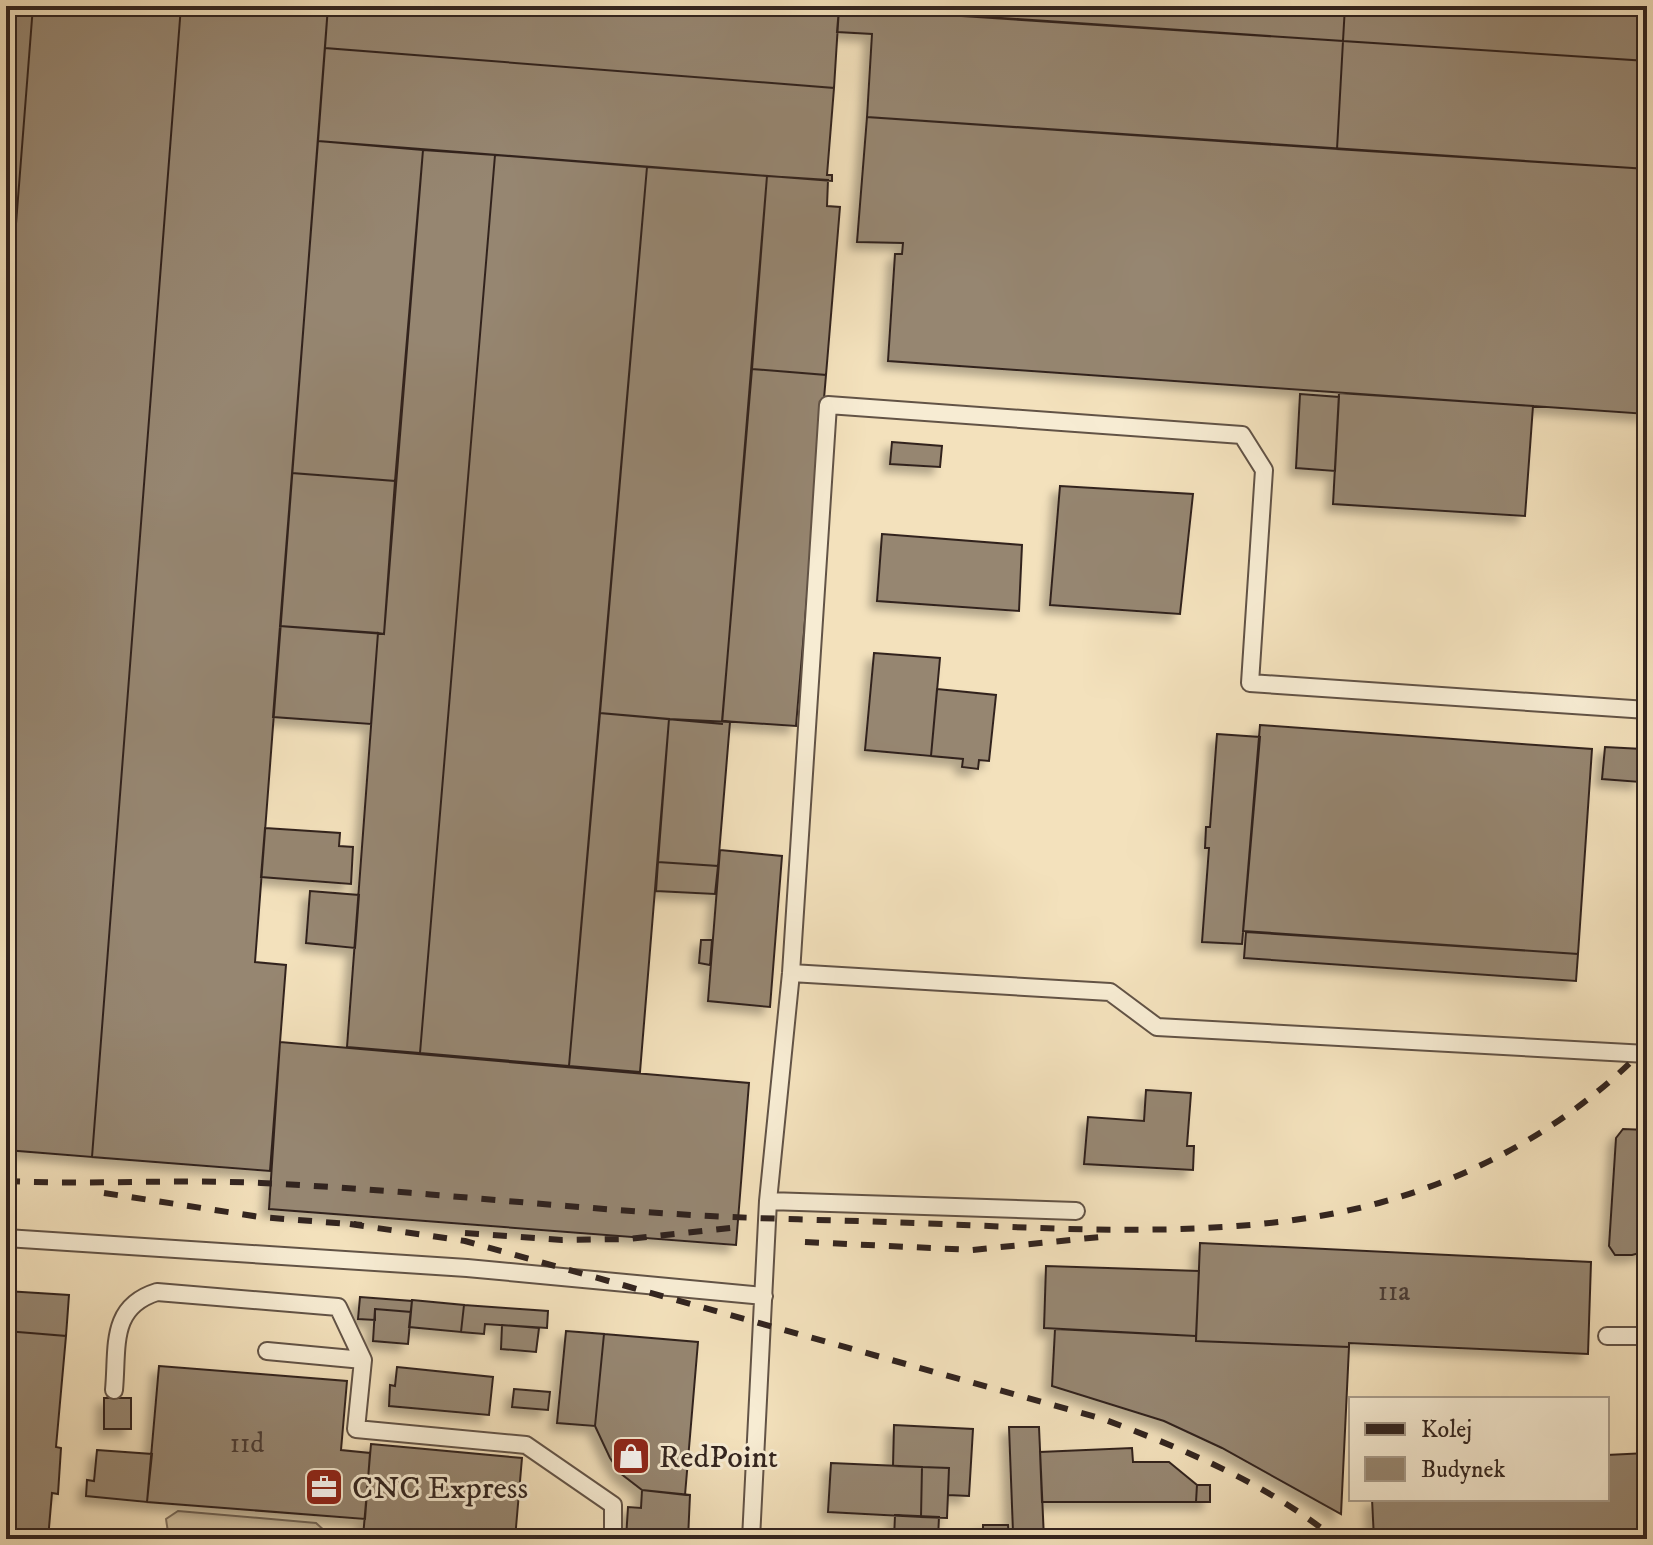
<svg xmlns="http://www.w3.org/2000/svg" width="1653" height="1545" font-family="'IM FELL DW Pica',serif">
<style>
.green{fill:#d2c1a1;stroke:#827260;stroke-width:2}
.building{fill:#968671;stroke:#32241f;stroke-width:2;filter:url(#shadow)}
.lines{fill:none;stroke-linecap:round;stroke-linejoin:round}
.service-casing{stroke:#625346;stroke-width:20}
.service{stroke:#f7ecd3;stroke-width:16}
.rail{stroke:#32241f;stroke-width:6;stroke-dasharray:14 14;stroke-linecap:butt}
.labels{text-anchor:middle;stroke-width:6;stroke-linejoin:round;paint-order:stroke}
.number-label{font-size:28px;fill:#4b3c34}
.poi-label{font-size:32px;fill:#32241f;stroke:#f7ecd3;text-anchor:start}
</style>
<defs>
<filter id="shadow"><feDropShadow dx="-7" dy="7" stdDeviation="4" flood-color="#0004"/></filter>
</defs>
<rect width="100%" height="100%" fill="#f3e1bc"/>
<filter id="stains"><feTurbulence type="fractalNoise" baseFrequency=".0025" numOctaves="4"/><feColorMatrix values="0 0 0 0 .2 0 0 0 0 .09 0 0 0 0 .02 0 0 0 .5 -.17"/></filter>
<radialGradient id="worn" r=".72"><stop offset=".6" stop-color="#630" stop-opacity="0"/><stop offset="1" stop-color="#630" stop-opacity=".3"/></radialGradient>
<path class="green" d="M178 1511 316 1523 326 1532V1539H169L166 1519Z"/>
<path class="building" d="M6 6H33L6 352Z
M33 6H181L92 1157 6 1150V352Z
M181 6H328L255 962 286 965 270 1171 92 1157Z
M328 6 839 8 834 88 325 48Z
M825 6H1345L1343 41Z
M1345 6H1647V61L1343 41Z
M839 8 1343 41 1337 149 867 117 872 34 837 32Z
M1343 41 1647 61V169L1337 149Z
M325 48 834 88 827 175H832V181L318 141Z
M867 117 1647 169V414L888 361 895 254H902L903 243 857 242Z
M318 141 423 150 395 481 292 473Z
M423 150 495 155 420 1053 347 1047 378 633 384 634Z
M495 155 647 167 569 1066 420 1053Z
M647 167 767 176 722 724 600 713Z
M767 176 828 180 827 206 840 207 826 375 752 369Z
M752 369 826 375 796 726 722 721Z
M1339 393 1533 406 1525 516 1333 504Z
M1300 394 1339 397 1335 471 1296 468Z
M892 442 942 446 940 467 890 464Z
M292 473 395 481 384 634 280 626Z
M1060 486 1193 494 1180 614 1050 605Z
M882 534 1022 545 1019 611 877 601Z
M280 626 378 633 371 724 273 717Z
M874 653 940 658 931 756 865 750Z
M937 689 996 695 989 761 979 760 978 769 962 767 963 759 931 756Z
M600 713 669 719 640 1072 569 1066Z
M669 719 730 722 718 866 658 862Z
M1260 725 1592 749 1578 954 1243 931Z
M1217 734 1260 737 1242 944 1202 942 1209 848H1205L1206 827H1210Z
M1605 747 1642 749 1640 782 1602 779Z
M265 828 340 833 339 846 353 847 351 884 261 877Z
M720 850 782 856 770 1007 708 1001Z
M658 862 718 866 715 894 656 891Z
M310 891 359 895 355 948 306 943Z
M1246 932 1578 954 1576 981 1244 958Z
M701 940H712L710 965 699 963Z
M280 1042 749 1083 736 1245 269 1209Z
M1146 1090 1191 1093 1187 1146H1194L1193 1170 1084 1164 1088 1117 1144 1121Z
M1623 1129 1647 1130V1251L1632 1255H1615L1609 1246 1616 1138Z
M1200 1243 1591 1262 1588 1354 1349 1343V1347L1196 1341Z
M1046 1266 1199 1271 1196 1336 1044 1328Z
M6 1291 69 1295 66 1336 6 1331Z
M360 1297 412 1301 411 1312 375 1309V1320L358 1319Z
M412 1300 464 1305 461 1332 409 1327Z
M464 1305 548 1311 547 1328 485 1324 484 1334 461 1332Z
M375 1309 411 1312 408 1344 373 1341Z
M502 1325 539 1328 536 1352 501 1349Z
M1055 1329 1196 1336V1341L1349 1347 1341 1514 1222 1448 1164 1421 1052 1386Z
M6 1331 66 1336 56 1447 61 1448 58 1494 52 1493 48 1539H6Z
M566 1331 604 1334 595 1426 557 1423Z
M604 1334 698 1342 685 1495 642 1490 620 1473 610 1458 595 1426Z
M159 1366 347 1381 341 1450 370 1453 365 1519 147 1502Z
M397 1367 493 1377 489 1415 389 1406 390 1385 395 1386Z
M514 1389 550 1392 548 1410 512 1407Z
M104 1398H131V1429H104Z
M894 1425 973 1429 969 1496 948 1495 949 1468 893 1466Z
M1009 1427H1039L1044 1539H1009V1532H1013Z
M371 1444 522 1458 515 1539 363 1537Z
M1132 1448 1133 1462H1169L1197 1485 1196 1502H1042L1040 1452Z
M97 1450 152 1454 147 1502 86 1496 87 1480 94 1481Z
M1647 1453V1530L1462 1539H1374L1372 1499H1607V1455Z
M831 1463 922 1467 921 1517 828 1512Z
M922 1467 949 1468 947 1518 921 1517Z
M1197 1485H1210V1502H1196Z
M642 1490 690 1495 688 1539H626L628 1507 641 1508Z
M895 1515 939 1517 938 1539H894Z
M983 1525H1008L1009 1539H983Z"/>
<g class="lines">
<defs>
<path id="service" d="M791 973 1110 992 1157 1027 1647 1054
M768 1201 1076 1211
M6 1238 467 1268 764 1296
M1607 1336H1647
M267 1351 363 1360
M114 1390C118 1347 109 1307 157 1292L338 1307 363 1360 356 1429 526 1445 613 1505V1539
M751 1539 768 1201 791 973 828 405 1242 435 1264 470 1250 683 1647 710"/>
</defs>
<use href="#service" class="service-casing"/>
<use href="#service" class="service"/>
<path class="rail" d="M6 1181C91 1185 176 1179 261 1183 411 1190 560 1208 710 1216 769 1219 829 1220 888 1222 1045 1227 1227 1244 1379 1203 1481 1175 1574 1122 1647 1046
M104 1193 260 1217 362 1225
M350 1224 465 1241 1103 1419C1184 1449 1268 1484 1335 1539
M465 1233 562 1240 629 1239 740 1227
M805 1242 972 1250 1100 1237"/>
</g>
<defs>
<symbol id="shop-square" viewBox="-11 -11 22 22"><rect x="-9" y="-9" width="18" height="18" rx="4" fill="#8f2418" stroke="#f7ecd3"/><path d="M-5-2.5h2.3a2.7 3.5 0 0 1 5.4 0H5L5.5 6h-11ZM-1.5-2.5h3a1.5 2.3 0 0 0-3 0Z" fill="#fff"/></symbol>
<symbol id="office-square" viewBox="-11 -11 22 22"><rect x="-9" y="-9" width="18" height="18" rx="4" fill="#8f2418" stroke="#f7ecd3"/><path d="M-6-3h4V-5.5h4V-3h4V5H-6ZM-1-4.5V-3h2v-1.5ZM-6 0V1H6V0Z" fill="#fff"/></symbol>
</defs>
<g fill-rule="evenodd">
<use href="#shop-square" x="609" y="1434" width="44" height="44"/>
<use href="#office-square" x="302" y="1465" width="44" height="44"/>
</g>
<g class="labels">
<g class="number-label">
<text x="1394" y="1300">11a</text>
<text x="247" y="1452">11d</text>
</g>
<g class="poi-label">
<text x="659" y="1467">RedPoint</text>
<text x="352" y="1498">CNC Express</text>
</g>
</g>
<rect width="1653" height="1545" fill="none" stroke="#f3e1bc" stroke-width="32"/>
<rect x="8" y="8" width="1637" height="1529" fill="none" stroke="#32241f" stroke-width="4"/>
<rect x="16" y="16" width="1621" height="1513" fill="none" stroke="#32241f" stroke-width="2"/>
<rect x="1349" y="1397" width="260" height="104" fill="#f7ecd3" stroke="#a89c8b" stroke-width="2"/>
<rect x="1365" y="1423" width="40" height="12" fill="#32241f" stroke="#a89c8b" stroke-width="2"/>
<text x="1421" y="1437" font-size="24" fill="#32241f">Kolej</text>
<rect x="1365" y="1457" width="40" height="24" fill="#968671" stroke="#a89c8b" stroke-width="2"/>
<text x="1421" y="1477" font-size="24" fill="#32241f">Budynek</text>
<rect width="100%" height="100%" filter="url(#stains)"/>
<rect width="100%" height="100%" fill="url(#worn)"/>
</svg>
